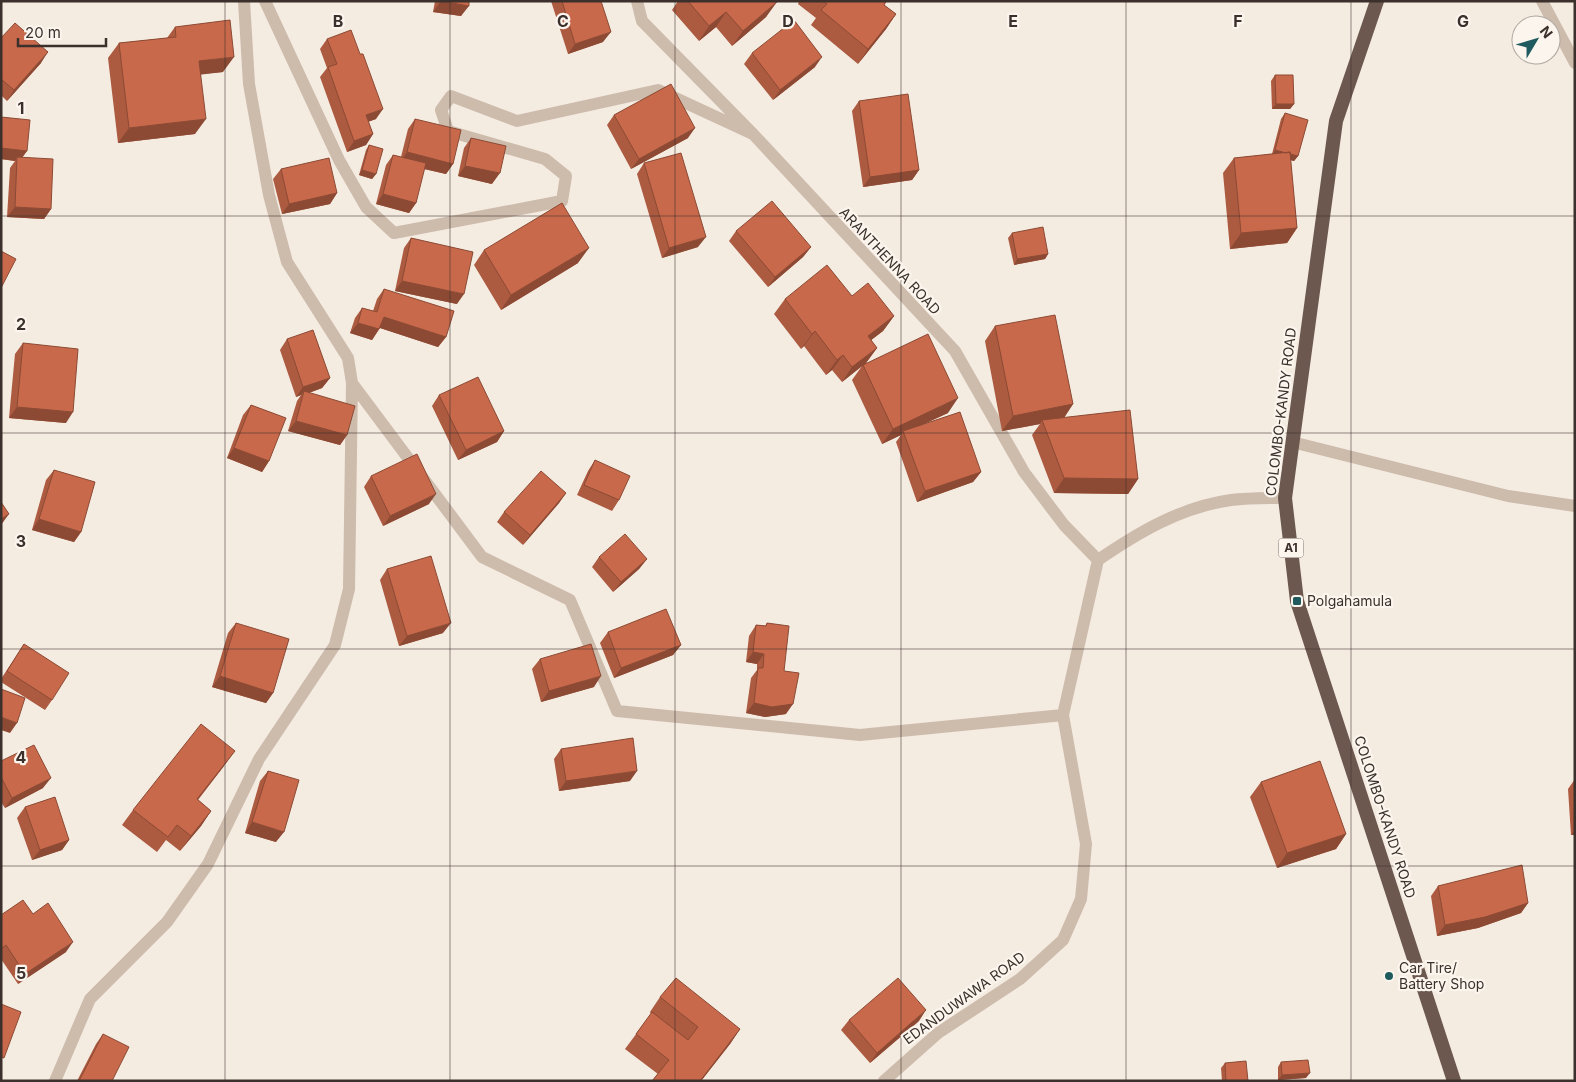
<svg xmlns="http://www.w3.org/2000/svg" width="1576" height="1082" font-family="Inter,sans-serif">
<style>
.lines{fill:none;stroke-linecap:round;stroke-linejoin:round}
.minor{stroke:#cdbbac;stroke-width:12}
.trunk{stroke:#6c584f;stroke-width:14}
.wall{fill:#ac5a40}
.shaded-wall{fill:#8c4a34}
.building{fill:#c8694b;stroke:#8c4a34}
.grid{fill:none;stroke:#3b302b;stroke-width:1;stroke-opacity:0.55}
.poi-dot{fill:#1f5a5e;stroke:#fbf5ee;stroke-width:2}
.labels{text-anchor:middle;stroke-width:4.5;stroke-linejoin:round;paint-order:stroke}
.shield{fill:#fbf5ee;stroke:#756b66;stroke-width:1}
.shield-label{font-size:12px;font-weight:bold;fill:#3b302b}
.street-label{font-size:14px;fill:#3b302b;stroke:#fbf5ee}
.poi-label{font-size:14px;fill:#3b302b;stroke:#fbf5ee;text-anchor:start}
.grid-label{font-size:16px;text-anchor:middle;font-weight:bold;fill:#3b302b;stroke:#fbf5ee;stroke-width:4.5;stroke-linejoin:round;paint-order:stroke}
</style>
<rect width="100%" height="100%" fill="#f4ebe1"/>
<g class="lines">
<path class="minor" d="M265 1 339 160 366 207 394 233 562 201 566 176 545 159 448 131 441 110 451 96 517 121 658 90 753 134
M637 1 642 21 753 134 955 351 1024 472 1064 525 1098 560
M1542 1 1575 63
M352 383 482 557 570 600 617 711 860 735 1063 715
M1292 442 1508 496 1575 506
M1098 560C1139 532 1181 507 1231 500 1248 498 1267 498 1285 498
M55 1081 90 999 167 922 208 864 259 759 335 645 349 589 352 383 348 358 287 262 269 195 249 84 244 1
M884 1081 938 1033 1020 979 1063 940 1081 899 1086 844 1063 715 1098 560"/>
<path class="trunk" d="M1377 1 1336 121 1285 498 1297 601 1454 1081"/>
</g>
<path class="wall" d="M435 1H469L461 16 433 12Z
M551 1H601L603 42 568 54Z
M678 1H776L766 17 732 46 716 27 699 41 672 10Z
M799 1H887L884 5 896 14 886 29 858 64 811 25 816 18 798 4Z
M175 27 223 72 201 74 195 134 118 143 108 58 119 43 167 38Z
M1 38 41 63 7 101 1 95Z
M327 39 376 119 368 122 373 134 366 145 347 152 320 77 327 68 320 49Z
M752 53 815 67 773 100 744 64Z
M1275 75 1294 104 1290 109H1272L1271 81Z
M859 101 919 170 912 180 863 187 852 111Z
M1285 113 1298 156 1294 161 1290 160 1297 228 1287 243 1230 249 1223 173 1234 158 1272 154 1281 119Z
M614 115 688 138 631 169 607 125Z
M1 117 27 151 22 158 51 209 44 219 7 217 10 168 15 161 1 159Z
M415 119 453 164 446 174 424 169 416 203 409 213 376 204 386 165 393 155 401 157 408 129Z
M471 138 492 184 458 176 464 148Z
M369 145 376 174 372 179 359 175 366 150Z
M644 163 698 247 662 258 637 174Z
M281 169 337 193 330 204 282 214 273 179Z
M736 231 811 247 803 257 768 287 729 241Z
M1012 233 1048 254 1045 259 1014 265 1008 238Z
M411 238 457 304 395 291 404 248Z
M484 250 578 263 501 310 474 265Z
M384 289 446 337 438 347 380 328 372 340 350 333 355 318 362 308 373 311 377 299Z
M852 296 894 316 883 331 871 340 877 348 866 363 948 413 922 425 981 472 973 482 917 502 896 442 901 435 882 444 852 380 862 366 842 382 832 370 826 375 804 346 801 349 774 314 785 299Z
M995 326 1073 404 1064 418 1138 479 1128 494 1054 493 1032 435 1040 424 1002 431 985 341Z
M287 339 330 378 322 388 309 393 347 435 340 445 288 431 297 401 301 395 296 397 280 350Z
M23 343 66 423 9 418 15 354Z
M439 395 504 431 497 442 458 460 432 406Z
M251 405 269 461 262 472 227 458 243 415Z
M595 460 619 500 612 511 577 495 588 471Z
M54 470 81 532 74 542 32 530 46 480Z
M371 476 429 504 383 526 364 487Z
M566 493 559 503 523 545 497 522 504 512Z
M599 557 647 559 639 569 613 592 592 567Z
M387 569 443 633 399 646 380 580Z
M236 623 273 693 266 703 212 687 228 633Z
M767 623 784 671 786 714 765 717 746 713 751 678 757 670V664L746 662 749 636 756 625 765 626Z
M608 632 681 645 673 655 614 678 600 643Z
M24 644 52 700 45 710 1 682V679Z
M540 659 594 687 541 702 532 669Z
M561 749 630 781 559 791 554 759Z
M1 761 43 788 5 808 1 802Z
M224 766 198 800 211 811 201 826 180 851 166 840 157 852 122 825 133 810Z
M268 771 276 842 245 833 260 781Z
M1575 779V835H1571L1568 789Z
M1261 782 1346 834 1336 849 1277 868 1250 797Z
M25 807 69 840 62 850 32 860 17 818Z
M1438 886 1528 903 1521 913 1478 928 1437 936 1431 896Z
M33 914 66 952 18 984 1 959V915Z
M660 997 740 1029 730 1044 701 1081H652L658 1074 625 1049 651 1014 650 1012Z
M849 1020 919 1021 870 1063 841 1030Z
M103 1034 112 1081H77L96 1044Z
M1281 1062 1306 1078 1278 1080V1067Z
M1225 1063 1248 1081H1222L1221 1068Z"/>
<path class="shaded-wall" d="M441 1 469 6 461 16 433 12Z
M777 2 766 17 732 46 743 31Z
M726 12 716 27 699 41 709 26Z
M896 14 886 29 858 64 868 49Z
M611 32 603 42 568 54 575 44Z
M48 52 41 63 7 101 14 90Z
M234 57 223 72 189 76 199 61Z
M822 57 815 67 773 100 780 90Z
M1276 104H1294L1290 109H1272Z
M383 109 376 119 358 125 366 115Z
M206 119 195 134 118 143 129 128Z
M695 128 688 138 631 169 639 159Z
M373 134 366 145 347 152 354 141Z
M1 148 27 151 19 161 17 157 15 161 1 159Z
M1275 150 1298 156 1294 161 1272 155Z
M407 152 453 164 446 174 399 163Z
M465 166 500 173 492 184 458 176Z
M362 170 376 174 372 179 359 175Z
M919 170 912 180 863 187 870 177Z
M337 193 330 204 282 214 289 204Z
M383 194 416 203 409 213 376 204Z
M15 207 51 209 44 219 7 217Z
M1297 228 1287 243 1230 249 1241 233Z
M706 237 698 247 662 258 669 248Z
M811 247 803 257 768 287 775 277Z
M589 248 578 263 501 310 511 295Z
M1048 254 1045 259 1014 265 1017 259Z
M402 281 464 294 457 304 395 291Z
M894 316 883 331 857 351 868 336Z
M384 317 446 337 438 347 377 327Z
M358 323 379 329 372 340 350 333Z
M815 331 804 346 801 349 812 334Z
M877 348 866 363 842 382 852 367Z
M843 355 832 370 826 375 837 360Z
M330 378 322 388 303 395 304 391 301 395 296 397 303 387Z
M958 398 948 413 904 433 903 431 901 435 882 444 893 429Z
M1073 404 1063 419 1042 420 1040 424 1002 431 1013 416Z
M17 407 73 412 66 423 9 418Z
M296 421 347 435 340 445 288 431Z
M504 431 497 442 458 460 466 450Z
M234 448 269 461 262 472 227 458Z
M981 472 973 482 917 502 925 491Z
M1064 478 1138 479 1128 494 1054 493Z
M566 493 559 503 523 545 530 535Z
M436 494 429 504 383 526 390 516Z
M9 514 1 525V519Z
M39 519 81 532 74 542 32 530Z
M647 559 639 569 613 592 621 582Z
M451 623 443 633 399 646 407 636Z
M681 645 673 655 614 678 621 668Z
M753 652 764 654 757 664 746 662Z
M220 676 273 693 266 703 212 687Z
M601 676 594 687 541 702 549 691Z
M754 703 793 704 786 714 765 717 746 713Z
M1 717 17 723 10 733 1 730Z
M235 751 224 766 186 814 197 799Z
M637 771 630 781 559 791 566 781Z
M51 778 43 788 5 808 12 798Z
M211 811 201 826 180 851 191 836Z
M252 822 284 832 276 842 245 833Z
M1575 830V835H1571Z
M1346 834 1336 849 1277 868 1287 853Z
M69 840 62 850 32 860 40 850Z
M1528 903 1521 913 1478 928 1437 936 1445 925Z
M73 942 66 952 18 984 25 974Z
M926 1010 919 1021 870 1063 877 1053Z
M740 1029 730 1044 701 1081H700Z
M1310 1073 1306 1078 1278 1080 1282 1075Z"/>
<path class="building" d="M441 1H469V6Z
M562 1H601L611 32 575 44Z
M688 1H776L777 2 743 31 726 12 709 26Z
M823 1H886L884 5 896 14 868 49 821 10 827 4Z
M230 20 234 57 199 61 206 119 129 128 119 43 176 37 175 27Z
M794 20 822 57 780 90 752 53Z
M15 23 48 52 14 90 1 79V38Z
M351 30 360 54H363L383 109 366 115 373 134 354 141 328 67 337 64 327 39Z
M1275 75H1293L1294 104H1276Z
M671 84 695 128 639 159 614 115Z
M908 94 919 170 870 177 859 101Z
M1285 113 1308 120 1298 156 1290 154V152L1286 153 1275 150Z
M1 117 30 120 27 151 1 148Z
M415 119 461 130 453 164 407 152Z
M471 138 506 146 500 173 465 166Z
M369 145 383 149 376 174 362 170Z
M1290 152 1297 228 1241 233 1234 158Z
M681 153 706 237 669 248 644 163Z
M393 155 426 163 416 203 383 194Z
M17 157 53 159 51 209 15 207Z
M329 158 337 193 289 204 281 169Z
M772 201 811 247 775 277 736 231Z
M562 203 589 248 511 295 484 250Z
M1043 227 1048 254 1017 259 1012 233Z
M411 238 473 252 464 294 402 281Z
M1 251 16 259 1 288Z
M827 265 852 296 868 283 894 316 868 336 877 348 852 367 843 355 837 360 815 331 812 334 785 299Z
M384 289 454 311 446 337 384 317 379 329 358 323 362 308 377 312Z
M1055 315 1073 404 1013 416 995 326Z
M313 330 330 378 303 387 287 339Z
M928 334 958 398 893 429 863 365Z
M23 343 78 349 73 412 17 407Z
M478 377 504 431 466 450 439 395Z
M304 391 355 406 347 435 296 421Z
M251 405 286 418 269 461 234 448Z
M1130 410 1138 479 1064 478 1042 420Z
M960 412 981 472 925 491 903 431Z
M417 454 436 494 390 516 371 476Z
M595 460 630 476 619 500 584 485Z
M54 470 95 482 81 532 39 519Z
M541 471 566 493 530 535 504 512Z
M1 502 9 514 1 519Z
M625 534 647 559 621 582 599 557Z
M431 556 451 623 407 636 387 569Z
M666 609 681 645 621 668 608 632Z
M236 623 289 639 273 693 220 676Z
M767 623 789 626 784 671 799 673 793 704 772 707 754 703 758 668H763L764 654 753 652 756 625 766 626Z
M24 644 69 673 52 700 7 671Z
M591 644 601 676 549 691 540 659Z
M1 689 25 698 17 723 1 717Z
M201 724 235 751 197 799 211 811 191 836 177 825 168 837 133 810Z
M633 738 637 771 566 781 561 749Z
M34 745 51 778 12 798 1 777V761Z
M1320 761 1346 834 1287 853 1261 782Z
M268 771 299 780 284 832 252 822Z
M55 797 69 840 40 850 25 807Z
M1522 865 1528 903 1485 917 1445 925 1438 886Z
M23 900 33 914 48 903 73 942 25 974 6 945 1 949V915Z
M676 978 740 1029 700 1081H652L669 1060 636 1034 652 1012 688 1040 698 1027 660 997Z
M898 978 926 1010 877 1053 849 1020Z
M1 1004 21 1012 4 1058 1 1057Z
M103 1034 129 1047 112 1081H79Z
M1308 1060 1310 1073 1282 1075 1281 1062Z
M1246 1061 1248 1081H1226L1225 1063Z"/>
<path class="grid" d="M225 1V1081M450 1V1081M675 1V1081M901 1V1081M1126 1V1081M1351 1V1081M1 216H1575M1 433H1575M1 649H1575M1 866H1575"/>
<g class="poi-dot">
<rect x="1292" y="596" width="10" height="10" rx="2.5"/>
<circle cx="1389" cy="976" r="5"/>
</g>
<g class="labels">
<rect class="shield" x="1278.5" y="538.5" width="25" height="19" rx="4"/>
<g class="shield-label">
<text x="1291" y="552">A1</text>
</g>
<g class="street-label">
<text transform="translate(890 261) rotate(47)" y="5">ARANTHENNA ROAD</text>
<text transform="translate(1281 412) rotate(-83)" y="5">COLOMBO-KANDY ROAD</text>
<text transform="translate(1385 817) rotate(72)" y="5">COLOMBO-KANDY ROAD</text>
<text transform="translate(964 998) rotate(-36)" y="5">EDANDUWAWA ROAD</text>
</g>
<g class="poi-label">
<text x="1307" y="606">Polgahamula</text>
<text x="1399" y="973">Car Tire/<tspan x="1399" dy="16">Battery Shop</tspan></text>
</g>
</g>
<g class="grid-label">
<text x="338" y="27">B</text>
<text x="563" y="27">C</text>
<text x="788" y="27">D</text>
<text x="1013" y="27">E</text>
<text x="1238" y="27">F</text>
<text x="1463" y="27">G</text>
<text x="21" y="114">1</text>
<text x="21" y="330">2</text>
<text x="21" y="547">3</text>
<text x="21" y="763">4</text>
<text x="21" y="979">5</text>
</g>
<rect width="1576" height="1082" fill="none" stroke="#3b302b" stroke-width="5"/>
<g transform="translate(1536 40) rotate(52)"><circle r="24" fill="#fbf5ee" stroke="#aea6a0"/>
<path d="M0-4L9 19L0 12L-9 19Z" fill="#1f5a5e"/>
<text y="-8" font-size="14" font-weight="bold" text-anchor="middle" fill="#3b302b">N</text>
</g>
<path d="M18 38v8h88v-8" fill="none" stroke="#3b302b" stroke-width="2.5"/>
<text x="25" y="38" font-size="15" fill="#3b302b" stroke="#fbf5ee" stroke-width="4" paint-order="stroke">20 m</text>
</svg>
